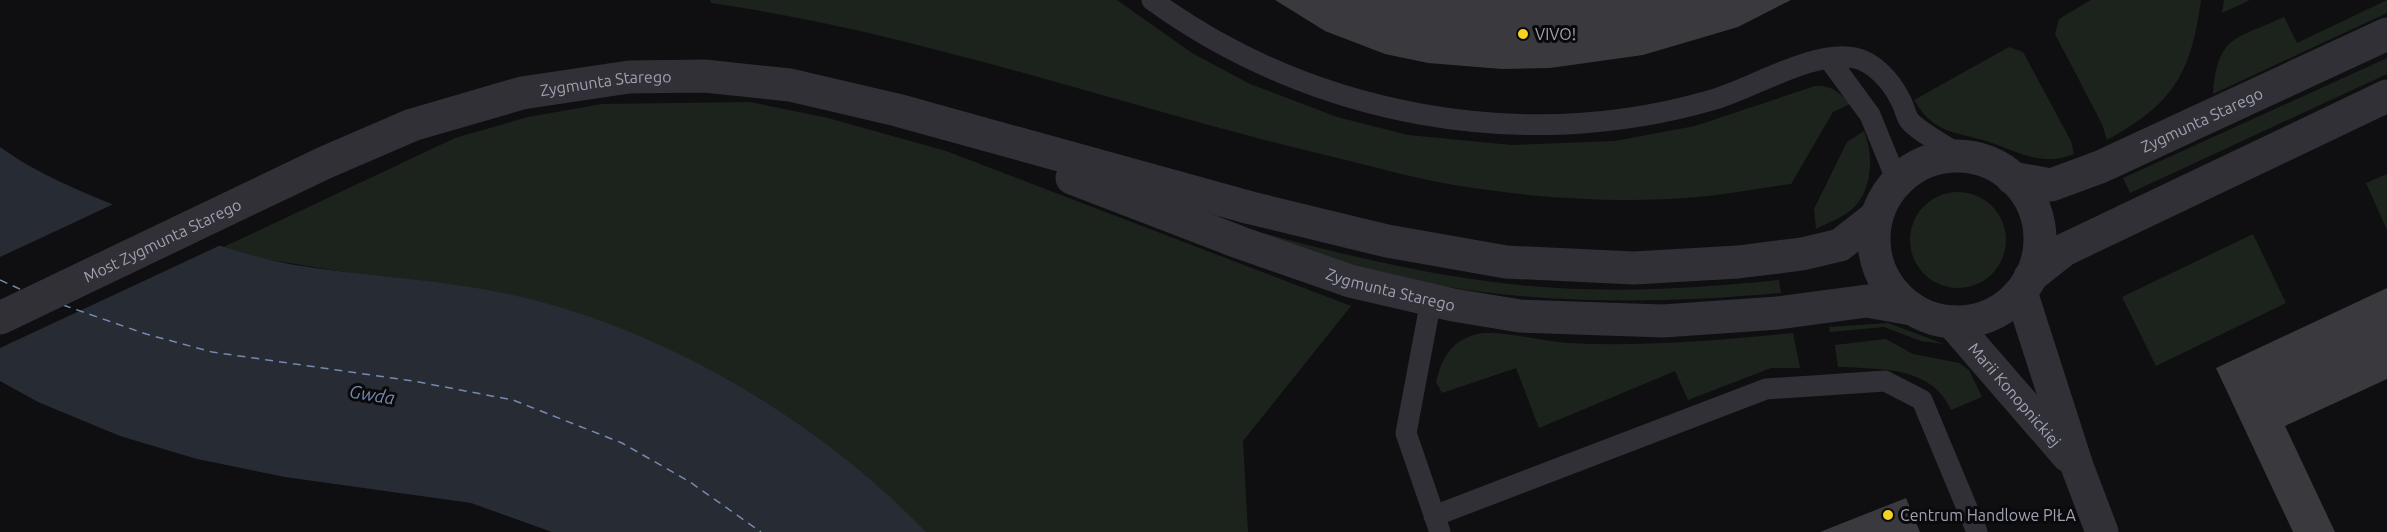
<svg xmlns="http://www.w3.org/2000/svg" width="2387" height="532" font-family="Ubuntu,sans-serif">
<style>
.green{fill:#1c231d}
.water{fill:#262b34}
.pier{fill:#0f0f11}
.lines{fill:none;stroke-linecap:round;stroke-linejoin:round}
.ferry{stroke:#758aaf;stroke-width:1.5;stroke-dasharray:8 6;stroke-linecap:butt}
.building{fill:#3a393e}
.service{stroke:#303036;stroke-width:21}
.minor{stroke:#303036;stroke-width:33}
.tertiary{stroke:#303036;stroke-width:33}
.poi-dot{fill:#f6d322;stroke:#0a0a0c;stroke-width:2}
.labels{text-anchor:middle;stroke-width:6;stroke-linejoin:round;paint-order:stroke}
.poi-label{font-size:16px;fill:#a0a2b2;stroke:#0a0a0c;text-anchor:start}
.street-label{font-size:16px;fill:#a0a2b2;stroke:#0a0a0c}
.water-label{font-size:18px;font-style:italic;fill:#758aaf;stroke:#0a0a0c}
</style>
<rect width="100%" height="100%" fill="#0f0f11"/>
<path class="green" d="M710 0H1117L1192 53 1250 84 1337 117 1408 135 1512 145 1615 141 1695 126 1815 86C1832 85 1839 92 1850 104L1833 112 1791 184C1760 188 1729 194 1698 197 1619 204 1533 198 1454 185 1418 179 1382 169 1346 160 1133 111 928 34 711 3Z
M2091 0H2201C2191 74 2173 104 2107 140L2102 124 2055 34 2059 19Z
M2224 0H2250L2222 13Z
M2387 0V13L2213 94C2218 34 2235 40 2284 17L2297 43Z
M2009 47 2023 52 2071 141 2074 154C2042 167 2019 152 1989 142 1955 131 1935 135 1914 100Z
M2387 58V74L2130 193 2123 178Z
M750 102 828 118 946 151 1351 306 1243 441 1248 532H920L381 278 215 251 455 138 528 117 602 104Z
M1864 131C1874 156 1873 192 1850 211 1841 218 1827 223 1816 229L1814 209 1847 142Z
M2387 174V230L2366 183Z
M1910 240a48 48 0 1 1 96 0a48 48 0 1 1-96 0Z
M1263 233C1336 253 1411 271 1486 281 1583 295 1682 290 1779 280L1781 293C1659 304 1539 305 1419 282 1392 277 1364 273 1339 264 1313 256 1288 244 1263 233Z
M2253 234 2286 303 2156 366 2122 297Z
M1888 323 1944 344 1921 341 1884 327 1830 332 1829 327Z
M1793 333 1800 368H1771L1688 400 1675 371 1539 428 1516 368 1442 393 1436 382C1442 359 1450 342 1474 335 1493 328 1545 342 1569 343 1643 347 1719 340 1793 333Z
M1886 339 1913 354 1959 363 1969 370 1982 397 1951 410C1932 366 1880 369 1838 367L1835 345Z"/>
<path class="water" d="M0 147C37 174 82 192 124 209 178 231 232 253 289 264 358 276 429 278 498 292 654 322 816 418 926 532H552L471 503 285 477 197 459 120 436 38 402 0 381Z"/>
<path class="pier" d="M116 203 223 244 0 348V257Z"/>
<g class="lines">
<path class="ferry" d="M0 280 22 290
M63 305 146 334 212 352 413 381 513 400 622 443 690 482 761 532"/>
</g>
<path class="building" d="M1275 0H1791L1738 27 1643 55 1550 68 1502 69 1428 63 1385 54 1325 31Z
M2387 288V379L2285 426 2335 532H2293L2216 368Z
M1906 498 1920 532H1820Z"/>
<g class="lines">
<path class="service" d="M1152 0C1312 116 1522 155 1712 100 1751 89 1815 49 1855 58 1874 62 1891 81 1900 99 1904 105 1905 114 1909 120 1917 131 1948 147 1961 156
M1829 59 1870 115 1897 181
M1431 300 1406 433 1440 532
M1434 516 1766 389 1885 381 1922 400 1977 532"/>
<g class="minor">
<path d="M2021 292 2077 466 2102 532"/>
<path id="s1" d="M1952 322 2068 456"/>
</g>
<g class="tertiary">
<circle cx="1957" cy="239" r="83"/>
<path id="s2" d="M1072 178 1241 243 1350 281 1453 305 1520 316 1663 321 1778 313 1867 301 1912 309"/>
<path id="s3" d="M2012 178 2051 185 2100 167 2387 34"/>
<path d="M2030 277 2064 250 2387 96"/>
<path id="s4" d="M0 318 324 163 412 125 522 93 629 77 704 76 790 85 897 110 1251 208 1387 241 1506 262 1634 268 1738 262 1802 254 1840 245 1877 216"/>
</g>
</g>
<g class="poi-dot">
<circle cx="1523" cy="34" r="6"/>
<circle cx="1888" cy="515" r="6"/>
</g>
<g class="labels">
<g class="poi-label">
<text x="1535" y="40">VIVO!</text>
<text x="1900" y="521">Centrum Handlowe PIŁA</text>
</g>
<g class="street-label">
<text dy="6" stroke="none"><textPath href="#s4" startOffset="654">Zygmunta Starego</textPath></text>
<text dy="6" stroke="none"><textPath href="#s3" startOffset="204">Zygmunta Starego</textPath></text>
<text dy="6" stroke="none"><textPath href="#s4" startOffset="180">Most Zygmunta Starego</textPath></text>
<text dy="6" stroke="none"><textPath href="#s2" startOffset="338">Zygmunta Starego</textPath></text>
<text dy="6" stroke="none"><textPath href="#s1" startOffset="96">Marii Konopnickiej</textPath></text>
</g>
<g class="water-label">
<text transform="translate(372 395) rotate(9)" y="6">Gwda</text>
</g>
</g>
</svg>
